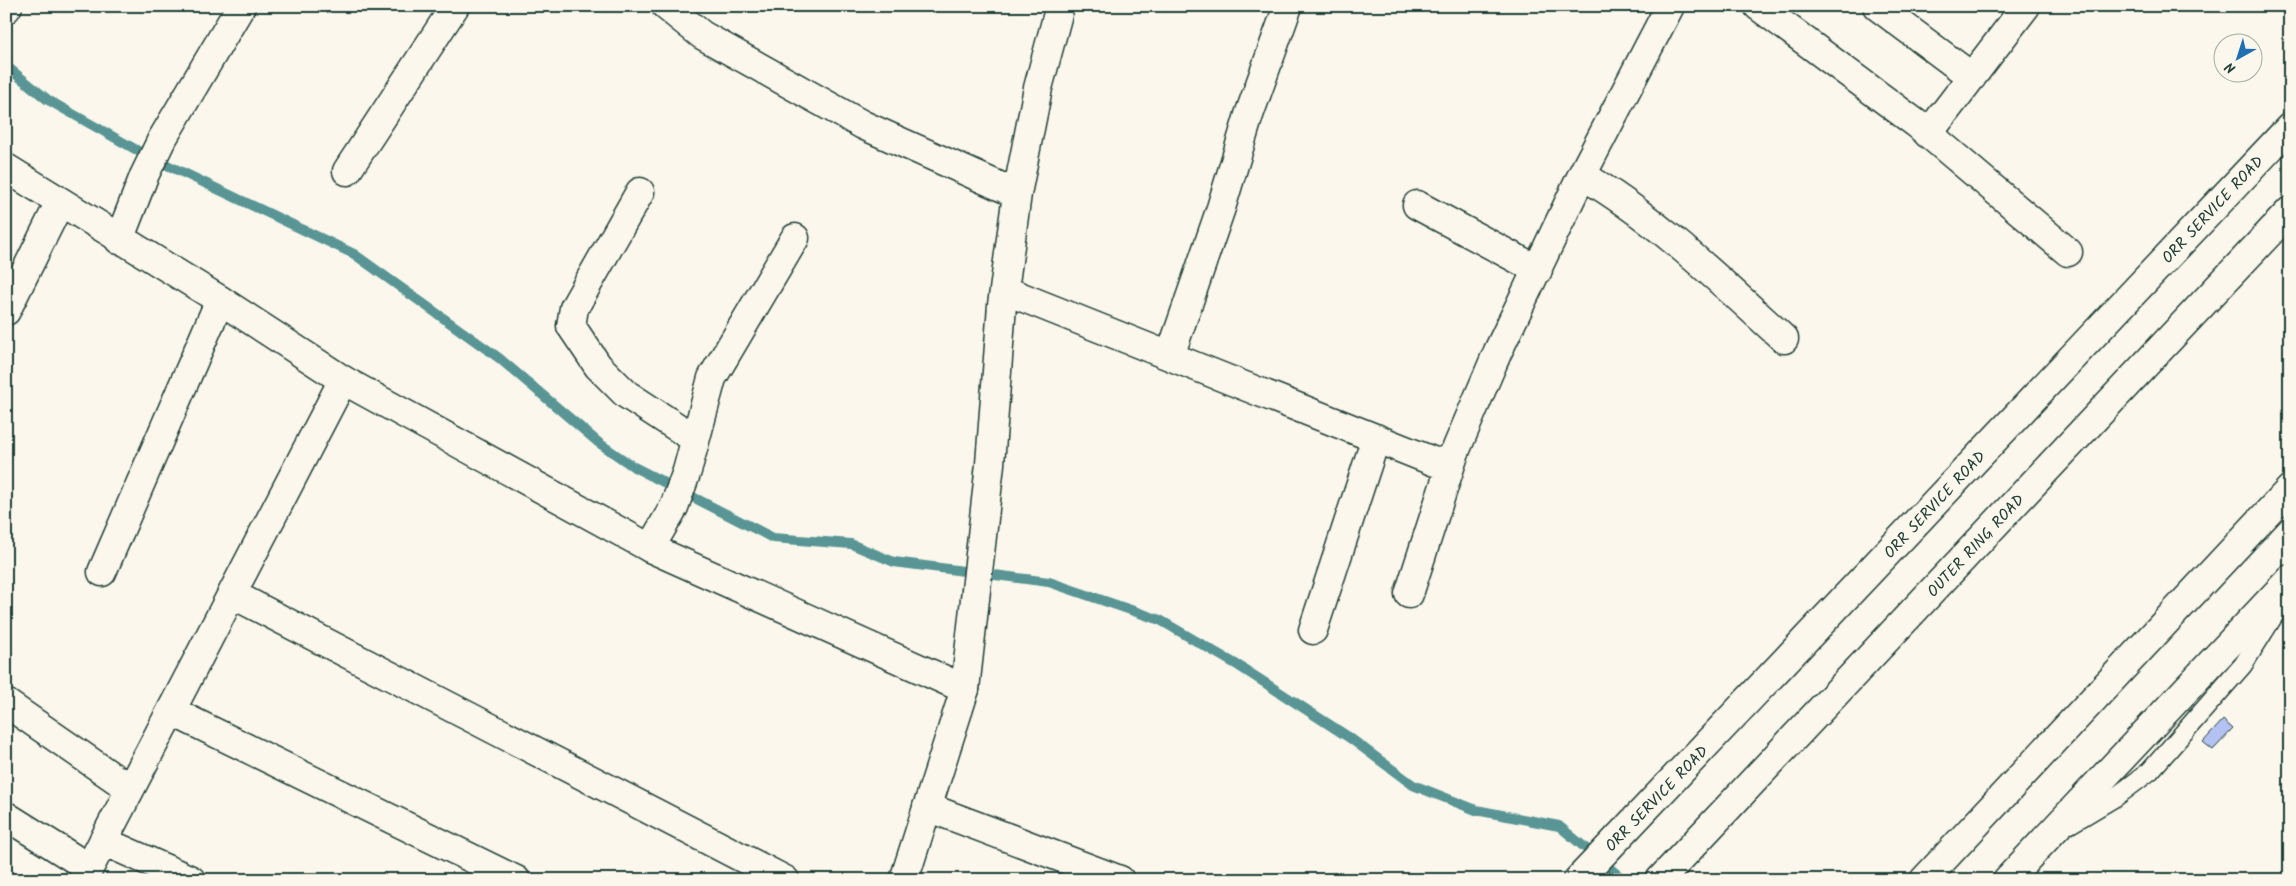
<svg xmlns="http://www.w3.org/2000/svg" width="2296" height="886" font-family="Kalam,sans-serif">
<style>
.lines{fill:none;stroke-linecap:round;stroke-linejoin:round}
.stream{stroke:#589594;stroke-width:10}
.building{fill:#b4c2f3;stroke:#1f3d34}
.lane-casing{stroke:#1f3d34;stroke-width:21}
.street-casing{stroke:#1f3d34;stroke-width:31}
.secondary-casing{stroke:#1f3d34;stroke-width:31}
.primary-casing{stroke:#1f3d34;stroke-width:31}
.highway-casing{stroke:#1f3d34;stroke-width:31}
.lane{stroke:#fbf7ec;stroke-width:18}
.street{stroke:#fbf7ec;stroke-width:28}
.secondary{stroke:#fbf7ec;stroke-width:28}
.primary{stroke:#fbf7ec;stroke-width:28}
.highway{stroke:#fbf7ec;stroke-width:28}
.labels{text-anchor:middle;stroke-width:4.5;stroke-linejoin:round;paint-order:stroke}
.street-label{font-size:16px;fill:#1f3d34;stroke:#fbf7ec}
</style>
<rect width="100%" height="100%" fill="#fbf7ec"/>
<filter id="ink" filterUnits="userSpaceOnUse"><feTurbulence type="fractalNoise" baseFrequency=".02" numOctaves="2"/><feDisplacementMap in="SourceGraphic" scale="10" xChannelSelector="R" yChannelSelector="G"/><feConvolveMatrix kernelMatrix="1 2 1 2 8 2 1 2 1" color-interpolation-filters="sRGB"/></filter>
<g filter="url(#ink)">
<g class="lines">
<path class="stream" d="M6 66 48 100 142 153 354 254 499 358 599 443 634 467 773 538 851 544 894 562 1049 582 1160 620 1239 666 1350 738 1413 785 1476 810 1559 826 1624 880"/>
</g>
<path class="building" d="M2223 720 2233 729 2213 750 2203 742Z"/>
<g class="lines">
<defs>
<path id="lane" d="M2070 824 2117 796 2150 771 2243 665 2285 598"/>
<path id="street" d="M666 6 702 35 863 125 1017 194
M1758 6 1917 124 2068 252
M1877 6 1972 77
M6 9 8 6
M1928 134 2026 6
M347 171 455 6
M1582 175C1657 219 1720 281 1784 339
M640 192 574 308 571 326 598 366 626 394 695 439
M1417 205 1538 270
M119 240 144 176 161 141 241 6
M1004 290 1435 462 1446 461 1455 452 1498 351 1582 175 1670 6
M6 311 60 202
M1170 356 1221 208 1249 115 1288 6
M650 548 674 507 687 471 712 378 795 238
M102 572 220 300
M232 594 785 880
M1409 594 1455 452
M1313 630 1376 438
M965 689 990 464 1002 305 1017 194 1038 88 1060 6
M6 703 130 789
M171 711 516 880
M927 807 1120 880
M6 816 89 868
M103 841 191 880
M83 880 343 380"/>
<path id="secondary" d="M6 168 220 300 343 380 650 548 965 689 904 880"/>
<path id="primary" d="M1578 880 2290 127
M2007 880 2290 579"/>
<path id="highway" d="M1660 880 2290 211
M1924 880 2290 489"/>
</defs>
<use href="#lane" class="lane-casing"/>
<use href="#street" class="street-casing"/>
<use href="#secondary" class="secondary-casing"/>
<use href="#primary" class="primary-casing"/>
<use href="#highway" class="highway-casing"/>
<use href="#lane" class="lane"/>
<use href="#street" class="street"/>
<use href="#secondary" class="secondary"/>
<use href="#primary" class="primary"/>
<use href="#highway" class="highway"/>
</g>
</g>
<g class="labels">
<g class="street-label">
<text transform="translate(2212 209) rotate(-47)" y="6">ORR SERVICE ROAD</text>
<text transform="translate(1934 504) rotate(-47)" y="6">ORR SERVICE ROAD</text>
<text transform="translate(1975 545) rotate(-47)" y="6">OUTER RING ROAD</text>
<text transform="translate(1656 798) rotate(-46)" y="6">ORR SERVICE ROAD</text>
</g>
</g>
<rect width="2296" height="886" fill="none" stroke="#fbf7ec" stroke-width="25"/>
<rect x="12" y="12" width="2271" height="861" fill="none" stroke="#1f3d34" stroke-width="2" filter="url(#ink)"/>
<g transform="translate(2238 58) rotate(219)"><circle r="24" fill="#fbf7ec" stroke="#a3ada2"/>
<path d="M0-4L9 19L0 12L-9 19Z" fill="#1f6fb2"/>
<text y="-8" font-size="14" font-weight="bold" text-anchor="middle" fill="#1f3d34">N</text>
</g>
</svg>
